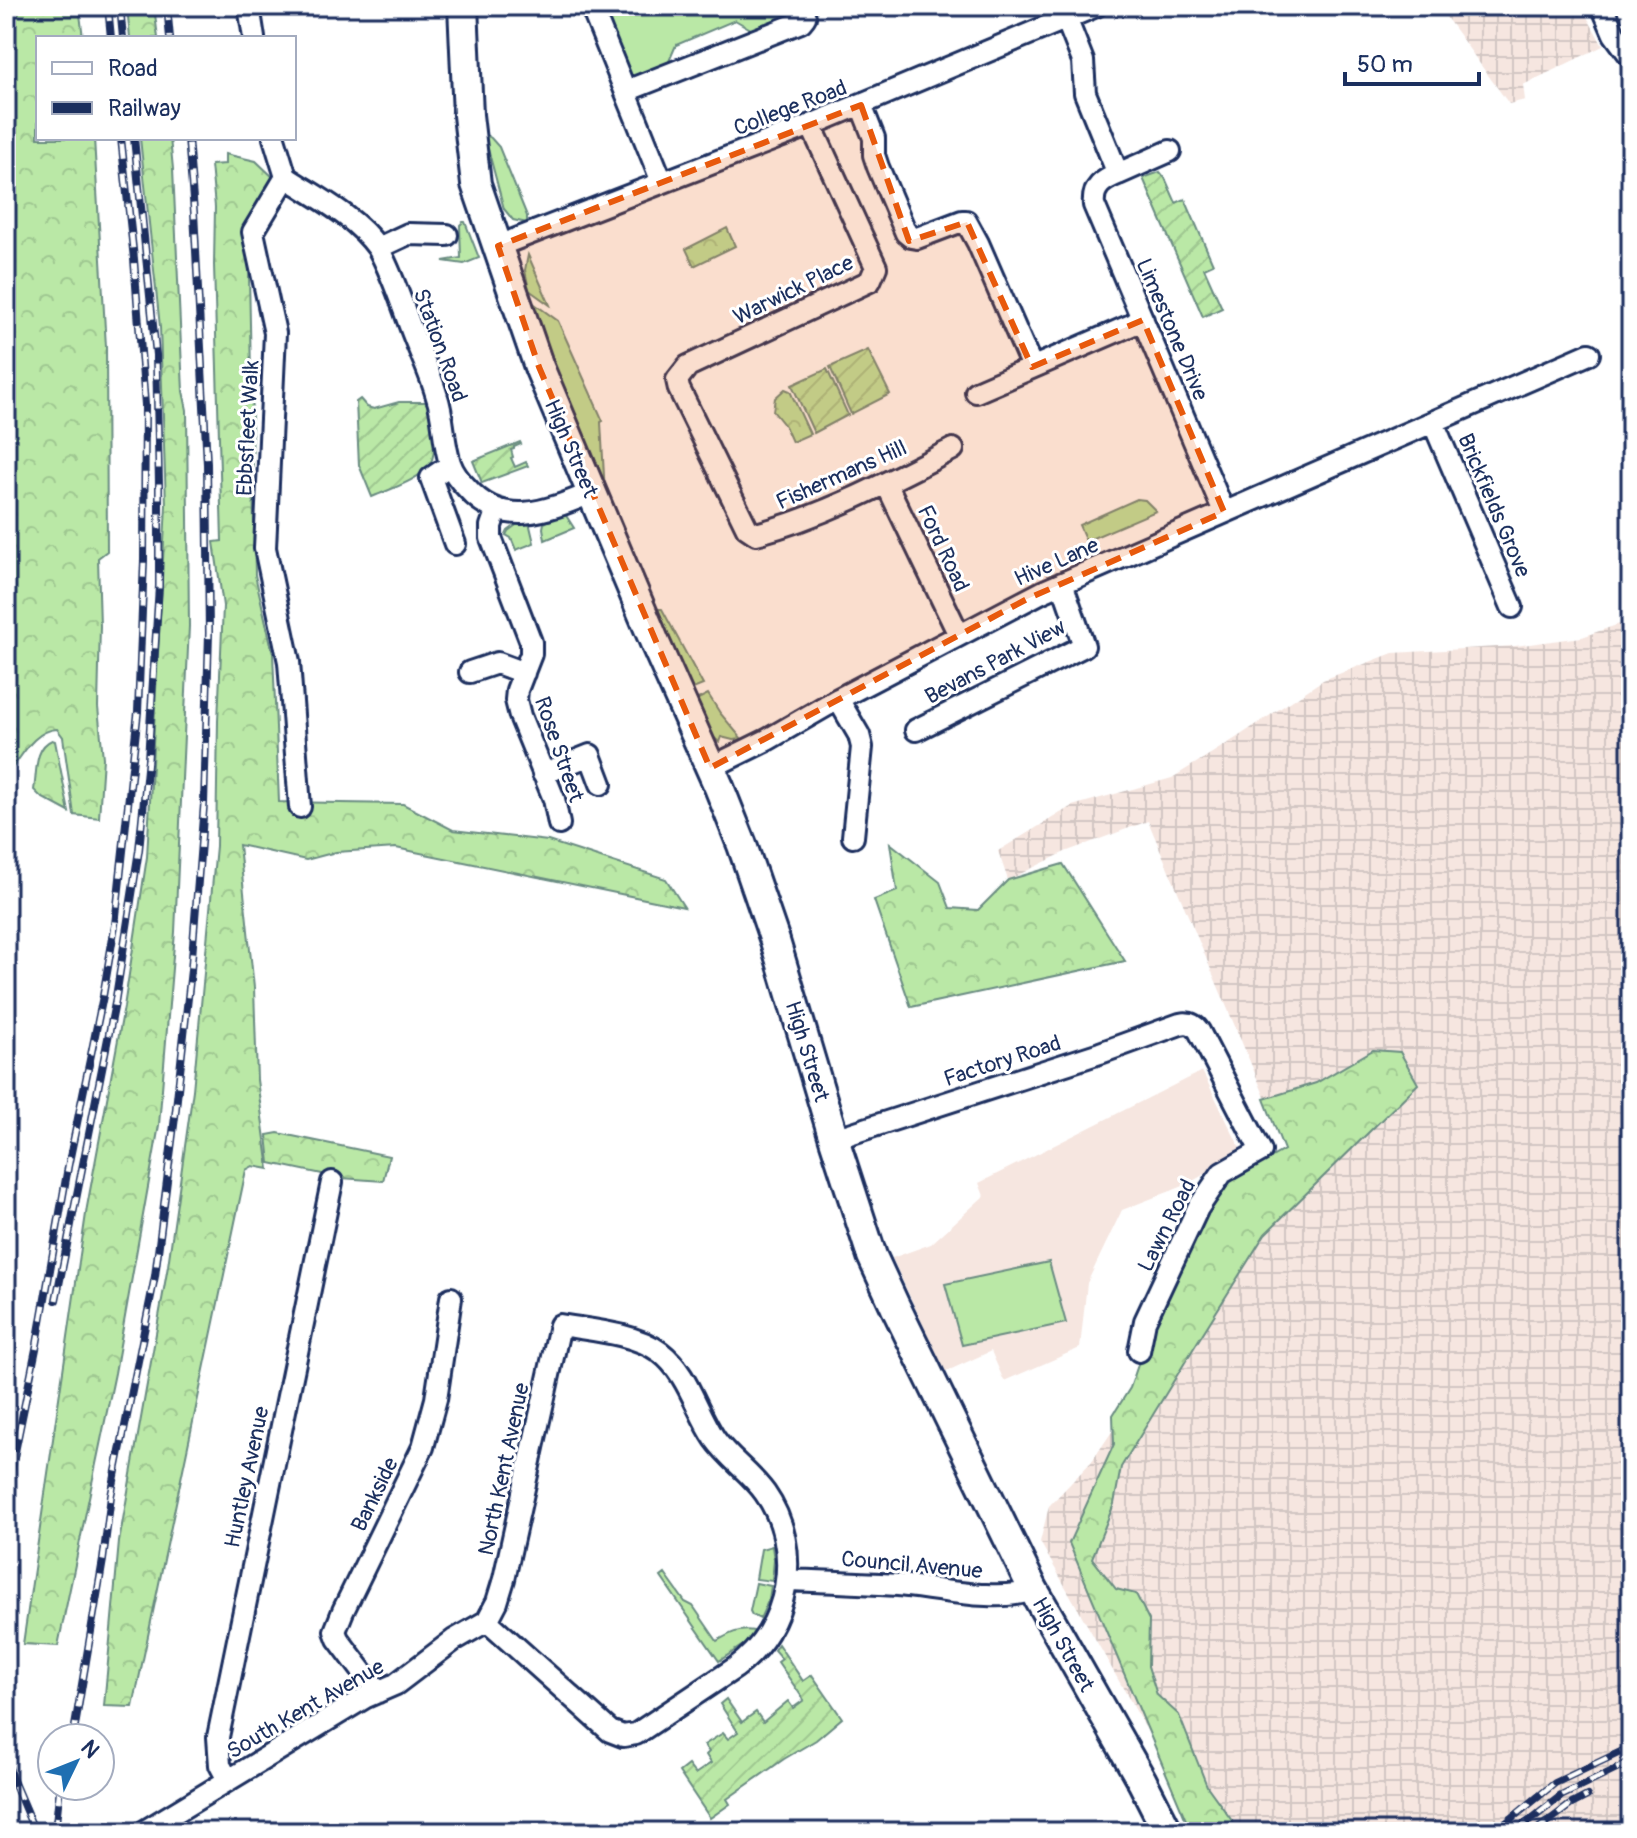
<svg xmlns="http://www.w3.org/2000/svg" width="1637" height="1838" font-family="Pangolin,sans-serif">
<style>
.built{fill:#f6e6e0}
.industrial{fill:url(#industrial-grid)}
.grass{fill:#bae8a6;stroke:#6a8c82;stroke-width:2}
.forest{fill:url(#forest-crowns);stroke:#6a8c82;stroke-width:2}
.garden{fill:url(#garden-furrows);stroke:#6a8c82;stroke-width:2}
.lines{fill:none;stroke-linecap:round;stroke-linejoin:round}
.minor-casing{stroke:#1b2f5e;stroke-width:26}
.secondary-casing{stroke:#1b2f5e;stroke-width:34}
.minor{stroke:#fff;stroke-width:20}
.secondary{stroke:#fff;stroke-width:28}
.rail-casing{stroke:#1b2f5e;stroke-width:8}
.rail{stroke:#fff;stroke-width:5;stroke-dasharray:15;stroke-linecap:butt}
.marked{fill:#e8590c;fill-opacity:0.2;stroke:#e8590c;stroke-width:6;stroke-dasharray:16 10;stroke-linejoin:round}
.labels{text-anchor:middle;stroke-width:6;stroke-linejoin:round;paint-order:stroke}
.street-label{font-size:22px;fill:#1b2f5e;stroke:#fff}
</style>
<defs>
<pattern id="industrial-grid" width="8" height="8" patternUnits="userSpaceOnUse" patternTransform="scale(2)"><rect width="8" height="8" fill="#f6e6e0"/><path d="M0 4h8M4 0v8" fill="none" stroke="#d2c6c3"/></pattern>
<pattern id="forest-crowns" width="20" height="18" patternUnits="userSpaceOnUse" patternTransform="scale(2)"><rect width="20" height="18" fill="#bae8a6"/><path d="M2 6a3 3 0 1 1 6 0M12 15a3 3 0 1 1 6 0" fill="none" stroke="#9fc791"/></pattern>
<pattern id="garden-furrows" width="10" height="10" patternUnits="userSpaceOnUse" patternTransform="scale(2)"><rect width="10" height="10" fill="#bae8a6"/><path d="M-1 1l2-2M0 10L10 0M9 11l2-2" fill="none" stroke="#9fc791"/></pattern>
</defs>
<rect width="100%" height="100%" fill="#fff"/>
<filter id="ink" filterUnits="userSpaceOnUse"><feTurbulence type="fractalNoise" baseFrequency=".0125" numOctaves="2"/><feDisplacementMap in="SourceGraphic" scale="16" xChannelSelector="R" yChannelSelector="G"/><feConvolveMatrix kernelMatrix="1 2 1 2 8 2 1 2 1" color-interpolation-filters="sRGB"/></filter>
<g filter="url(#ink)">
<path class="built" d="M1202 1071 1242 1152 1186 1185 1122 1210 1087 1283 1080 1348 1004 1381 991 1351 945 1372 892 1258 931 1244 984 1196 979 1183Z"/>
<path class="industrial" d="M1438 6H1581L1603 46 1523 85 1525 100 1509 104Z
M1631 620V1832H1196L1169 1769 1040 1542 1049 1506 1092 1461 1134 1399 1287 1149 1148 821 1065 852 1008 880 998 851 1072 806 1172 778 1236 738 1323 680 1393 653 1515 646 1582 637Z"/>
<path class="grass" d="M595 6H797L791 21 756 32 735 20 676 45 667 66 631 81Z
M484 134 491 138 499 147 527 216V223L513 220 504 209Z
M463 222H465L479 258 464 264 443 261 461 258 460 225Z
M528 255 550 305 529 290 525 270Z
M532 302 558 321 603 421 601 422 605 494 549 360Z
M1137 499 1145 500 1156 511 1086 541 1079 525Z
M565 514 574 528 545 540 543 528 544 523Z
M519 523H528L530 526 534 543 516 550 511 538 506 535 508 531Z
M658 609H662L703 685 688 691 667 643Z
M708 694 720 713 742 739 733 740 721 737 719 742 710 734 694 701Z
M1049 1262 1066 1323 962 1345 945 1284Z
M772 1546 774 1560 772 1581 756 1579 761 1549Z
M665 1574 685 1602 693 1606 717 1641C729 1634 739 1628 754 1631L746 1643 719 1661 661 1577Z
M756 1583 771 1586 769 1599 760 1619 752 1615 750 1611Z"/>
<path class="forest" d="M6 6H79L83 38H38V138H94L106 347 107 551 98 558 100 626 98 707 103 758 99 818 74 815 63 737 57 729C35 730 23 754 11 770L6 765Z
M127 6H154L158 38H130Z
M140 138H170L173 169 183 391 187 410 189 626 175 932 159 1125 115 1373 58 1646 23 1644 87 1207 124 1007 147 857 166 505 160 327Z
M225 154 256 161 275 179 248 224 255 575 273 653 279 802 403 804 453 830 548 841 666 879 684 907 396 848 336 852 306 860 239 845 254 988 257 1080 269 1169 253 1166 246 1170 133 1707 104 1706 119 1542 168 1266 193 1090 216 846 218 721 223 606 214 542 222 541 214 265 215 207 211 165 225 164Z
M727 228 735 246 694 266 686 249Z
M785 389 790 391 810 434 792 442 785 426 773 411 775 398Z
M52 740 55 741 69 812 41 797 34 790C37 773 34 747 52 740Z
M890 843 940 882 950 908 978 910 1008 880 1063 864 1125 961 911 1007 874 900 897 891Z
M1373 1050 1400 1052 1418 1084 1265 1234 1198 1341 1121 1467 1114 1504 1092 1558 1116 1589 1136 1594 1149 1620 1148 1666 1157 1695 1179 1715 1207 1786 1240 1832H1191L1069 1543 1114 1444 1113 1415 1130 1388 1158 1307 1214 1199 1228 1182 1284 1150 1264 1099 1316 1083Z
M278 1133 389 1156 383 1181 341 1178 270 1163 267 1135Z"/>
<path class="garden" d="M1160 172 1165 178 1176 203 1185 199 1213 264 1204 268 1222 308 1203 317 1143 178Z
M868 350 890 394 851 414 830 367Z
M827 369 848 415 814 433 792 385Z
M360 399 367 407 374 409 399 402H425L428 405C431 419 438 448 431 462 424 479 388 490 372 497L359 465 356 402Z
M520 442 521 444 514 447V449L511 450 513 457 511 458 515 467 526 462 528 466 482 483 473 461Z
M778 1644 803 1681 812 1675 842 1718 816 1740 784 1759 727 1799 730 1804 710 1818 679 1772 688 1765 695 1774 711 1763 706 1755 709 1752 704 1745 723 1733 728 1739 738 1732 720 1704 726 1699 742 1722 756 1712 763 1722 788 1701 793 1708 804 1700 778 1662 782 1659 774 1650Z"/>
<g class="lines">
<defs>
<path id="minor" d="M249 6 254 38
M591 6 662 182
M1602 6 1614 34 1631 57
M1066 18 1083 61 1085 93 1118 174 1170 151
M626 91 801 22 805 17 801 6
M861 105 874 138V155L878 167 906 233 911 237 917 238 962 221H966L978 243 1032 367
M811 125 876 267 870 281 688 366 677 380 679 389 747 528 756 534C825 516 890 481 953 449
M274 138 286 177
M1118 174C1103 180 1092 187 1094 205L1224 512
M447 235 408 234 378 248C393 275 402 305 413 334 421 355 431 375 437 397 444 418 443 442 450 463 453 472 460 481 467 488 503 530 549 510 591 493
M498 246 811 125 1096 6
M976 392 1143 320
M1433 422 1512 607
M450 465 431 478 455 544
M886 483 959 635
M497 509 491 526V538L531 642V654L517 690 516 700 520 716 554 799 559 824
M470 672 497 663 524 673
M838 699 859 735 862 747 853 837
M916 730 1084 646 1062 583
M710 768 767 740 838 699 1042 592 1589 354
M543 774 590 755 601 784
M300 807 289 662 265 548 275 333 253 232 286 177C318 198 355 216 378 248
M834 1139 1100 1053 1180 1024C1189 1022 1194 1024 1199 1031L1261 1151 1222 1173 1198 1208 1145 1321 1139 1351
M560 1325C590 1330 634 1333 660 1352 688 1373 696 1411 715 1439 729 1459 751 1473 765 1493 804 1548 790 1629 735 1668L636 1734 623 1736 610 1731 487 1621 497 1602 504 1579Z
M786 1580C824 1581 861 1583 898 1585 933 1588 1004 1604 1033 1589
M378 1692 338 1639 335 1631 343 1611 423 1447 436 1399 451 1298
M228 1780 220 1765 218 1737 332 1182
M143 1832 366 1697 396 1684 454 1640 487 1621"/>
<path id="secondary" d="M463 6 468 115 476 184 539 367 655 643 719 787 742 845 775 941 834 1139 872 1256 895 1306 1033 1589 1142 1781 1168 1832"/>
</defs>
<use href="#minor" class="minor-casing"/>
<use href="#secondary" class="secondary-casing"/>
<use href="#minor" class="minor"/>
<use href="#secondary" class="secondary"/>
<defs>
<path id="rail" d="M108 6 111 38
M120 6 123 38
M167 6 170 38
M56 1300 115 1003 139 850 148 759 159 586V484L156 355 134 138
M6 1496 37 1344 68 1167 103 996 115 925 138 712 144 560 145 405 134 259 121 138
M73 1738 103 1560 111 1496 155 1276 175 1117 191 970 204 804 209 633 207 464 194 212 188 138
M6 1757 12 1778 35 1832
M6 1824 8 1832
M55 1832 60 1786
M1495 1832 1555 1783 1631 1747
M1515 1832 1561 1796 1631 1762
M1534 1832 1570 1805 1587 1796"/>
</defs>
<use href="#rail" class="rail-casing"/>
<use href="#rail" class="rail"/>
</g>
</g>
<path class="marked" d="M861 105 909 241 967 222 1032 367 1143 320 1224 512 1027 599 710 768 539 367 498 246Z"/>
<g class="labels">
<g class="street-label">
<text transform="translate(790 107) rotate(-21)" y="8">College Road</text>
<text transform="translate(793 289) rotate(-26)" y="8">Warwick Place</text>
<text transform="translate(1173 329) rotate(67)" y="8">Limestone Drive</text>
<text transform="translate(441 345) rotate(70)" y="8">Station Road</text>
<text transform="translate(247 428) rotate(-87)" y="8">Ebbsfleet Walk</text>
<text transform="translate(572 448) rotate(67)" y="8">High Street</text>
<text transform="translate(841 474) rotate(-24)" y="8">Fishermans Hill</text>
<text transform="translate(1495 505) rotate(67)" y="8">Brickfields Grove</text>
<text transform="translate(944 548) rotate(65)" y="8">Ford Road</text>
<text transform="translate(1056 561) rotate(-24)" y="8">Hive Lane</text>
<text transform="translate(995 661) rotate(-28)" y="8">Bevans Park View</text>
<text transform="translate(560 749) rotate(71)" y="8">Rose Street</text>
<text transform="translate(808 1051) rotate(73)" y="8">High Street</text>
<text transform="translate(1002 1060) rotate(-18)" y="8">Factory Road</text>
<text transform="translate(1166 1225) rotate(-63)" y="8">Lawn Road</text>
<text transform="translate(503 1469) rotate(-78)" y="8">North Kent Avenue</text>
<text transform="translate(246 1477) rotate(-78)" y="8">Huntley Avenue</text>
<text transform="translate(374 1494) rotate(-64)" y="8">Bankside</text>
<text transform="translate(912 1564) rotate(5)" y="8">Council Avenue</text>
<text transform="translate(1064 1644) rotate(61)" y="8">High Street</text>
<text transform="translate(305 1708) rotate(-30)" y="8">South Kent Avenue</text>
</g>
</g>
<rect width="1637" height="1838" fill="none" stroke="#fff" stroke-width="32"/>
<rect x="16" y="16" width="1605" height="1806" fill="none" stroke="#1b2f5e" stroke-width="3" filter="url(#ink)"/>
<rect x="36" y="36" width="260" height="104" fill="#ffffff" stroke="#a4acbf" stroke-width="2"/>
<rect x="52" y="62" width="40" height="12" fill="#ffffff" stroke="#a4acbf" stroke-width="2"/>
<text x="108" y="76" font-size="24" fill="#1b2f5e">Road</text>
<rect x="52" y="102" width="40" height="12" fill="#1b2f5e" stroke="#a4acbf" stroke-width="2"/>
<text x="108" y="116" font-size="24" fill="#1b2f5e">Railway</text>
<g transform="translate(76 1762) rotate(47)"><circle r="38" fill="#ffffff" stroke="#a4acbf" stroke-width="2"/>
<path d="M0-6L14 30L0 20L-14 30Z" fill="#1f6fb2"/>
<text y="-12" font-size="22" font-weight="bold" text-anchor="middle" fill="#1b2f5e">N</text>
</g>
<path d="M1345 72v12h134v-12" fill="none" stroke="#1b2f5e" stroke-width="4"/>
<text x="1357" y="72" font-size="24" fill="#1b2f5e" stroke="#ffffff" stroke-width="6" paint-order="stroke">50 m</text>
</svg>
